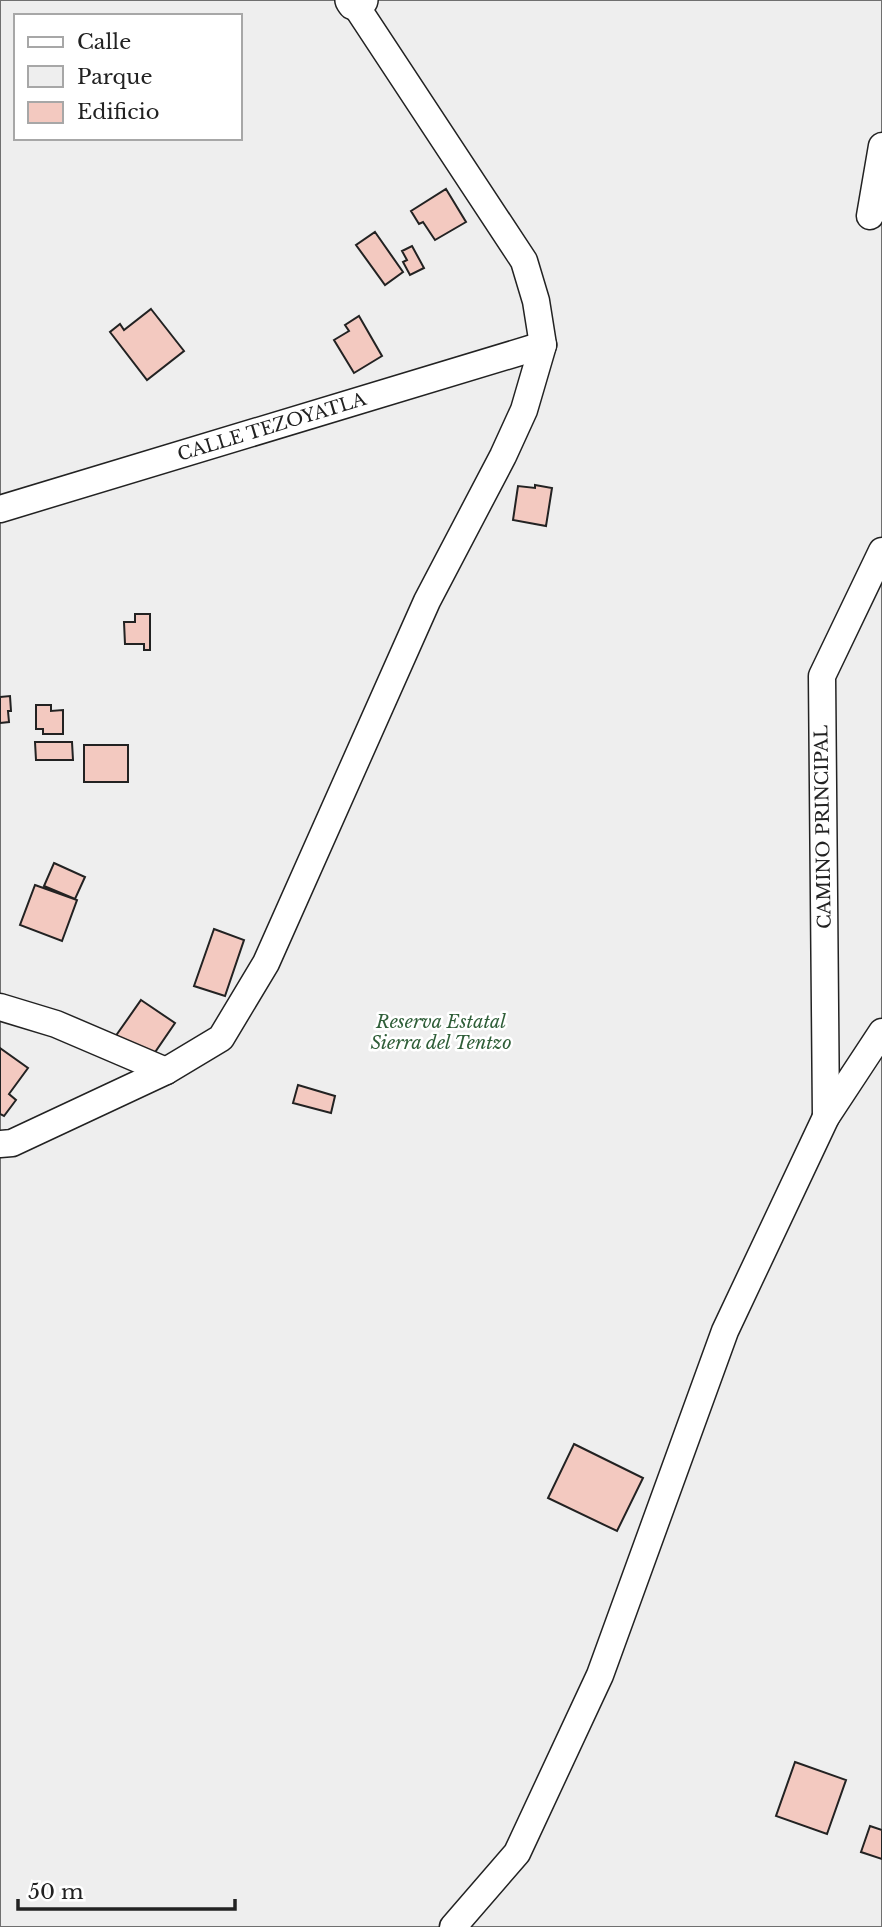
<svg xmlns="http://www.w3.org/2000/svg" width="882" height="1927" font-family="'Libre Baskerville',serif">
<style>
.green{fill:#eee;stroke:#6f6f6f;stroke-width:2;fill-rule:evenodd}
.building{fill:#f3c9c0;stroke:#222;stroke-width:2}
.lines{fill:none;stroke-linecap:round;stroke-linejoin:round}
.minor-casing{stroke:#222;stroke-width:29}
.tertiary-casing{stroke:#222;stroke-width:36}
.minor{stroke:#fff;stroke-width:26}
.tertiary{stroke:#fff;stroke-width:33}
.labels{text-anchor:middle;stroke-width:5;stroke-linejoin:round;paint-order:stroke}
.street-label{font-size:18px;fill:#222;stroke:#fff}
.park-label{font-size:18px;font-style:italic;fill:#2f5e38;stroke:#fff}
</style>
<rect width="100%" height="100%" fill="#fff"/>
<path class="green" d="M0 0H882V1927H0ZM16 16H240V138H16Z"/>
<path class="building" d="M446 189 466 222 435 240 423 222 419 224 411 211Z
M375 232 403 272 385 285 356 245Z
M412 246 424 268 410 275 403 262 407 260 402 251Z
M151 309 184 351 147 380 110 332 120 324 124 330Z
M359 316 382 356 354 373 334 340 349 331 345 325Z
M535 485 552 488 546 526 513 520 518 486 535 488Z
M135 614H150V650H144V644H125L124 622H135Z
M10 696 11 711H8L9 722 0 723V697Z
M36 705H51V711L63 710V734H43V729H36Z
M35 742H72L73 760H36Z
M84 745H128V782H84Z
M54 863 85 877 75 899 44 886Z
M35 885 77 900 62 941 20 925Z
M214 929 244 940 225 996 194 986Z
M141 1000 175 1023 149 1061 115 1037Z
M0 1048 28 1068 9 1094 16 1100 4 1116 0 1114Z
M298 1085 335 1096 331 1113 293 1103Z
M574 1444 643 1478 617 1531 548 1498Z
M795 1762 846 1780 827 1834 776 1816Z
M870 1826 882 1830V1859L861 1852Z"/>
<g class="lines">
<defs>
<g id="minor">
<path d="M870 216 882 146"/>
<path id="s1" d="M0 509 543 345"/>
<path d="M0 1007 56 1024 166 1071"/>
<path d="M826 1117 822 676 882 551"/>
<path d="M0 1144 12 1143 166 1071 221 1038 266 963 427 601 503 456 524 410 543 345 536 301 524 261 354 3"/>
<path d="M453 1927 517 1853 600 1675 725 1331 826 1117 882 1032"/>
</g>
<path id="tertiary" d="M352 0 354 3 361 0"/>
</defs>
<use href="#minor" class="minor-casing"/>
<use href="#tertiary" class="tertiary-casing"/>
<use href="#minor" class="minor"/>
<use href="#tertiary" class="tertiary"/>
</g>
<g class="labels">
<g class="street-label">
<text dy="6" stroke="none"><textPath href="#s1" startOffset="284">CALLE TEZOYATLA</textPath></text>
<text transform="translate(823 827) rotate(-91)" y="6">CAMINO PRINCIPAL</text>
</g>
<g class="park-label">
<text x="441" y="1028">Reserva Estatal<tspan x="441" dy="21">Sierra del Tentzo</tspan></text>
</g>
</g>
<rect x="14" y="14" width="228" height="126" fill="#ffffff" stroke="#a7a7a7" stroke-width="2"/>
<rect x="28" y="37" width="35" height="10" fill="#ffffff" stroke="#a7a7a7" stroke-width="2"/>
<text x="77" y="49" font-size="21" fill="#222222">Calle</text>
<rect x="28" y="66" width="35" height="21" fill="#eeeeee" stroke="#a7a7a7" stroke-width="2"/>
<text x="77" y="84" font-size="21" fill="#222222">Parque</text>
<rect x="28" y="102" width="35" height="21" fill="#f3c9c0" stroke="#a7a7a7" stroke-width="2"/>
<text x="77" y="119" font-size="21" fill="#222222">Edificio</text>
<path d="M18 1899v10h217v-10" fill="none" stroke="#222222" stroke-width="3.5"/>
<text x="28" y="1899" font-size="21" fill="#222222" stroke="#ffffff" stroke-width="5" paint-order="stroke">50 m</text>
</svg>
